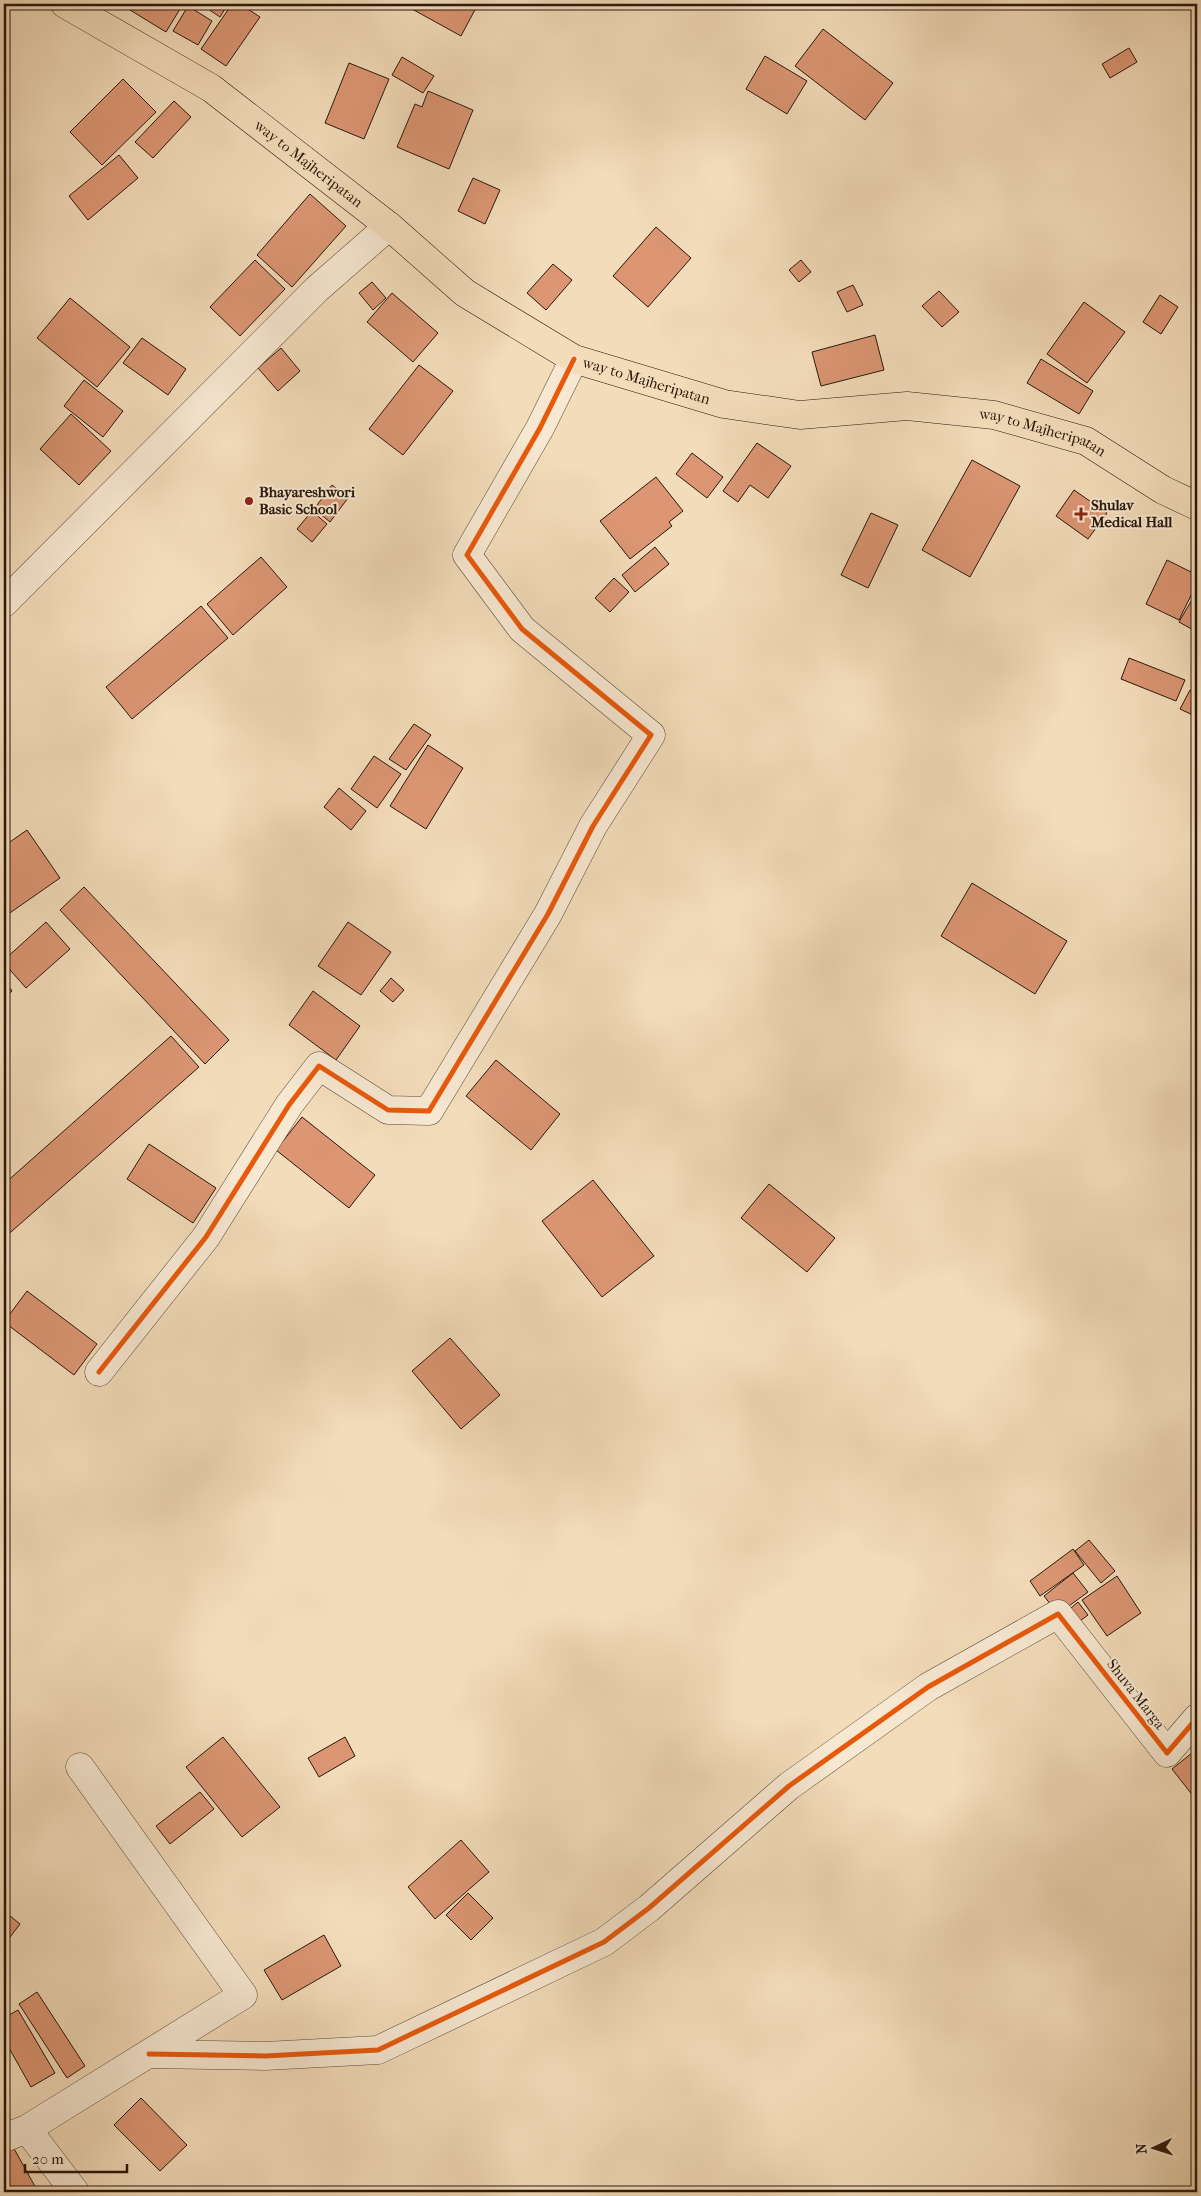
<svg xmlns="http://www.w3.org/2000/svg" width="1201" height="2196" font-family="'IM FELL French Canon',serif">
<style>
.building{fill:#dc9674;stroke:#29170a}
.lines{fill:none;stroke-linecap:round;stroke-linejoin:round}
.minor-casing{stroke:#5c4836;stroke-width:29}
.primary-casing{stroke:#29170a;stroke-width:29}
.minor{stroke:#f7e8d2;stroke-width:28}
.primary{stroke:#f3dcba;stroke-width:28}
.cycleway-casing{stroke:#f7e8d2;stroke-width:8}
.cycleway{stroke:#e8590c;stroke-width:5}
.poi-dot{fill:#8f2418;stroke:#f7e8d2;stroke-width:2}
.labels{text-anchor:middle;stroke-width:4;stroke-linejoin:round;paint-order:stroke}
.street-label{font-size:15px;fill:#29170a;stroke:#f7e8d2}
.poi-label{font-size:15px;font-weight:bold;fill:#29170a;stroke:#f7e8d2;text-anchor:start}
</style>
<rect width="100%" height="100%" fill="#f3dcba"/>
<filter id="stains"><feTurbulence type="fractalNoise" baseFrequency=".004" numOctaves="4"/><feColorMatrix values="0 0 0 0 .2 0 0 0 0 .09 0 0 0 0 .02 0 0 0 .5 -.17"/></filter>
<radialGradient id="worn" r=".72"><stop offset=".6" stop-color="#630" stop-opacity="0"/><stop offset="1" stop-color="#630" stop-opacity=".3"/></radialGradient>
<path class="building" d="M134 4H183L166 32 130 10Z
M203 4H228L220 17 202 5Z
M232 4H240L260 17 226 66 201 49Z
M403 4H478L461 36Z
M188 6 212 21 198 45 173 31Z
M823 29 893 83 865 120 795 66Z
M1129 48 1137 62 1110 78 1102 64Z
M765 56 807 81 787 114 746 89Z
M402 57 434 76 423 93 392 75Z
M349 63 389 79 364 139 325 123Z
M123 79 156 112 102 165 70 132Z
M428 91 473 110 449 169 397 147 415 104 422 107Z
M174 101 191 117 153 158 135 142Z
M119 155 138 178 88 220 69 196Z
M473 178 500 190 485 224 458 211Z
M310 194 346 226 292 287 257 255Z
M656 227 691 258 648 307 613 276Z
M255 260 285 289 240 336 210 307Z
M801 260 811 272 799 282 789 270Z
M553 264 572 280 546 310 527 293Z
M372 282 386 298 373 310 359 293Z
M853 285 863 305 847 312 837 292Z
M939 291 959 312 942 327 922 306Z
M392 293 438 333 413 362 367 322Z
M1160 295 1178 307 1161 334 1143 322Z
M70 298 130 347 97 387 37 338Z
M1084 302 1125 332 1087 383 1047 354Z
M875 335 884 370 821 386 812 352Z
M142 338 186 369 168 395 123 363Z
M281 348 300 371 278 391 258 368Z
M1041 359 1093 391 1079 414 1027 383Z
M419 365 453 391 403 455 369 429Z
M84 380 123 411 103 437 64 406Z
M71 414 111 451 79 485 40 449Z
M757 443 791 466 768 498 750 485 738 502 723 491Z
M692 453 723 477 707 498 676 474Z
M972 460 1020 486 970 577 922 550Z
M656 477 683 511 669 522 672 526 630 559 600 521Z
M332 485 348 498 330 522 314 509Z
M1074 490 1107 513 1088 539 1056 516Z
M312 511 327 524 312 542 297 529Z
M871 513 898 525 868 588 841 575Z
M655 547 669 564 635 592 622 575Z
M261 557 287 587 233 635 207 604Z
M1167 560 1197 575V583L1179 620 1146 604Z
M614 578 629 592 610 612 595 598Z
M1197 591V632L1179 622Z
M201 606 228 638 132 719 106 687Z
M1129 658 1185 680 1176 701 1121 679Z
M1190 690 1197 693V717L1180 709Z
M414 724 431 735 406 770 389 759Z
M428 745 463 768 426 829 390 806Z
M374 756 401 774 377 808 351 789Z
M339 788 366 811 351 830 324 807Z
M27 830 60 878 4 917V846Z
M972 883 1067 941 1035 994 941 936Z
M84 887 229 1040 205 1064 60 910Z
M46 922 70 949 26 988 4 963V960Z
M348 922 391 952 361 995 318 966Z
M391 978 404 990 393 1002 380 991Z
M4 980 12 991 4 998Z
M313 991 360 1026 336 1060 289 1025Z
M171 1036 199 1067 4 1238V1184Z
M496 1060 560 1114 531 1150 466 1096Z
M302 1117 375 1175 349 1208 276 1150Z
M149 1144 216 1188 193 1223 127 1179Z
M593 1180 654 1256 602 1297 542 1221Z
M769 1184 835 1238 807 1272 741 1218Z
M27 1291 97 1344 74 1375 4 1322Z
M450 1338 500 1395 461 1429 412 1371Z
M1089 1540 1115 1571 1101 1583 1075 1551Z
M1073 1549 1084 1565 1040 1596 1030 1581Z
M1073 1573 1088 1592 1058 1614 1044 1596Z
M1117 1576 1141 1613 1107 1636 1082 1600Z
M1078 1602 1088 1615 1073 1626 1063 1615Z
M223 1737 280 1807 242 1837 186 1767Z
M345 1737 355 1756 319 1777 308 1758Z
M1197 1749V1801L1172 1769Z
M200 1792 214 1809 170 1844 156 1826Z
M461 1840 489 1872 435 1919 408 1887Z
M468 1893 493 1918 471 1940 446 1915Z
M4 1911 20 1924 4 1945Z
M324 1935 341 1966 282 2000 264 1970Z
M37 1992 85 2066 67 2078 19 2004Z
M18 2010 55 2073 31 2087 4 2039V2018Z
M141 2098 187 2145 160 2171 114 2125Z
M12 2145 37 2190 33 2192H4V2149Z"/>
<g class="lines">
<defs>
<path id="minor" d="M4 603 317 289 389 226
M99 1372 206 1237 289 1105 319 1066 388 1110 429 1111 548 914 593 826 651 735 522 629 467 555 540 428 574 359
M149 2054 265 2056 378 2050 604 1942 649 1908 789 1786 928 1687 1058 1614 1167 1753 1197 1718
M27 2129 243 1995 80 1767
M4 2138 27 2129 75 2192"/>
<g id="primary">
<path id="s1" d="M65 4 211 88 389 226 465 293 574 359 724 404 800 415 907 406 994 415 1086 441 1163 490 1197 506"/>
</g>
</defs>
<use href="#minor" class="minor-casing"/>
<use href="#primary" class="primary-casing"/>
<use href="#minor" class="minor"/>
<use href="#primary" class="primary"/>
<defs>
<path id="cycleway" d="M99 1372 206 1237 289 1105 319 1066 388 1110 429 1111 548 914 593 826 651 735 522 629 467 555 540 428 574 359
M149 2054 265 2056 378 2050 604 1942 649 1908 789 1786 928 1687 1058 1614 1167 1753 1197 1718"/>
</defs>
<use href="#cycleway" class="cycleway-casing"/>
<use href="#cycleway" class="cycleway"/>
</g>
<g class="poi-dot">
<circle cx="249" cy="501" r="5"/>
<path d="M1078.5 506.5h5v5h5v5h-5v5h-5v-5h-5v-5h5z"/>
</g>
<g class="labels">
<g class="street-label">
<text dy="5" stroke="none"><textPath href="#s1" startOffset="292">way to Majheripatan</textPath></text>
<text dy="5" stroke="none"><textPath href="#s1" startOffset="698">way to Majheripatan</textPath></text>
<text dy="5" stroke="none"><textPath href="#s1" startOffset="1102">way to Majheripatan</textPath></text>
<text transform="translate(1136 1694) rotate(52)" y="5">Shuva Marga</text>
</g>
<g class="poi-label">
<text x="259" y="497">Bhayareshwori<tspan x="259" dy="17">Basic School</tspan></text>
<text x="1091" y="510">Shulav<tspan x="1091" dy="17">Medical Hall</tspan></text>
</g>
</g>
<rect width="1201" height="2196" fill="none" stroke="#f3dcba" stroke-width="20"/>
<rect x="5" y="5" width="1191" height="2186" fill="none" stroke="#29170a" stroke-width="2.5"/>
<rect x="10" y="10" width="1181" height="2176" fill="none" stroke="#29170a"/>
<g transform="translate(1154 2148) rotate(266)" stroke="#f7e8d2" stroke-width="4" paint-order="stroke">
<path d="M0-4L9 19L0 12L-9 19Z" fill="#29170a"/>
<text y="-8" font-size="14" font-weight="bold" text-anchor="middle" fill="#29170a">N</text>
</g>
<path d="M25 2164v8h102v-8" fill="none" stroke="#29170a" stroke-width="2.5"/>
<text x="32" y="2164" font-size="15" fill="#29170a" stroke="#f7e8d2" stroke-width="4" paint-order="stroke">20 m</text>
<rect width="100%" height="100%" filter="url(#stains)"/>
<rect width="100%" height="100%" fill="url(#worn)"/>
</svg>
